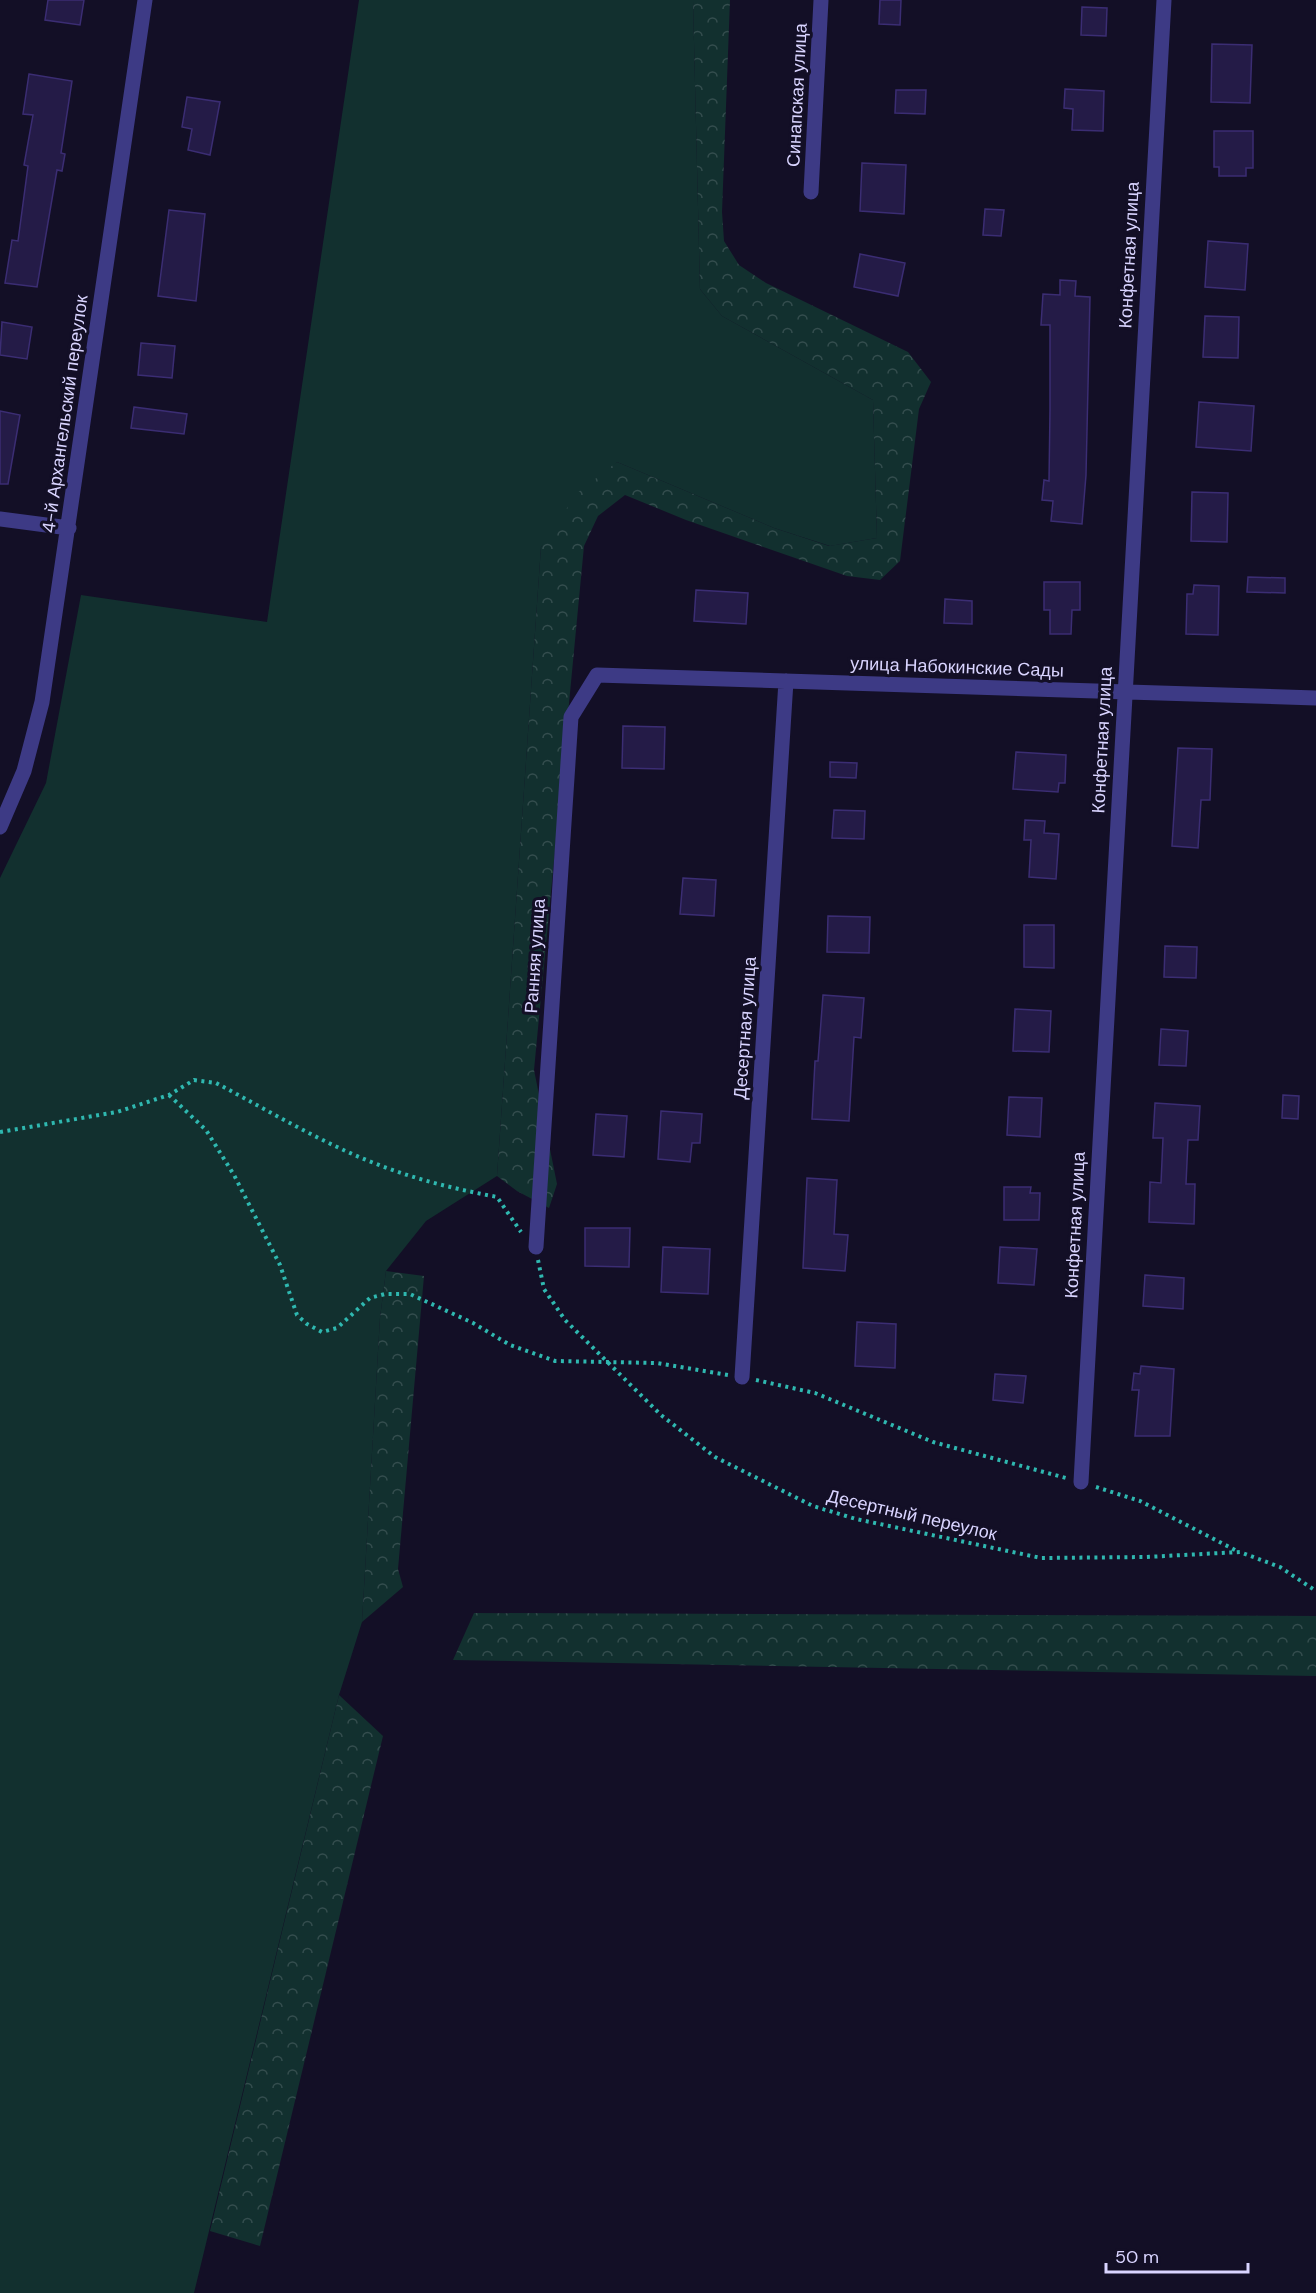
<svg xmlns="http://www.w3.org/2000/svg" width="1316" height="2293" font-family="'DM Sans',sans-serif">
<style>
.grass{fill:#12302f}
.forest{fill:url(#forest-crowns)}
.building{fill:#241b47;stroke:#3b2d73;stroke-width:1.5}
.lines{fill:none;stroke-linecap:round;stroke-linejoin:round}
.path{stroke:#2fb8b0;stroke-width:4;stroke-dasharray:3 4.5;stroke-linecap:butt}
.minor{stroke:#3d3a85;stroke-width:15}
.labels{text-anchor:middle;stroke-width:6;stroke-linejoin:round;paint-order:stroke}
.street-label{font-size:18px;fill:#d9d4ff;stroke:#130f26}
</style>
<defs>
<pattern id="forest-crowns" width="20" height="18" patternUnits="userSpaceOnUse" patternTransform="scale(1.5)"><rect width="20" height="18" fill="#12302f"/><path d="M2 6a3 3 0 1 1 6 0M12 15a3 3 0 1 1 6 0" fill="none" stroke="#344d4e"/></pattern>
</defs>
<rect width="100%" height="100%" fill="#130f26"/>
<path class="grass" d="M359 0H693L700 289 722 316 873 400 877 538 830 546 774 528 617 462 541 547 497 1176 426 1221 386 1271 380 1318 362 1622 339 1695 194 2293H0V878L46 783 81 595 267 622Z"/>
<path class="forest" d="M693 0H730L722 212 724 241 739 265 766 283 908 352 931 382 919 409 900 561 880 580 847 576 686 520 625 495 598 516 584 546 534 1070 557 1184 549 1208 517 1191 497 1176 541 547 577 493 617 462 774 528 829 546 877 538 873 400 722 316 700 289Z
M386 1271 424 1276 398 1569 403 1587 362 1622 380 1318Z
M474 1613 1316 1616V1676L453 1660Z
M339 1695 383 1736 260 2246 210 2231Z"/>
<path class="building" d="M48 0H84L80 25 45 20Z
M880 0H901L900 25 879 24Z
M1082 7 1107 8 1106 36 1081 35Z
M1212 44 1252 45 1250 103 1211 102Z
M29 74 72 81 61 153 65 154 62 171 57 170 37 287 5 283 12 240 18 241 28 166 24 165 33 115 23 114Z
M1065 89 1104 91 1103 131 1072 130 1073 109 1064 108Z
M896 90H926L925 114 895 113Z
M187 97 220 102 210 155 188 150 192 129 182 127Z
M1214 131H1253V168H1246V176H1219V167H1214Z
M862 163 906 165 904 214 860 211Z
M985 209 1004 210 1001 236 983 235Z
M169 210 205 214 196 301 158 296Z
M1208 241 1248 244 1245 290 1205 287Z
M860 254 905 263 898 296 854 287Z
M1060 280 1076 281 1075 296 1090 297 1086 475 1082 524 1051 521 1053 501 1042 500 1044 480 1049 481 1050 410V325H1041L1043 294 1060 295Z
M1205 316 1239 317 1238 358 1203 357Z
M2 322 32 327 27 359 0 355Z
M141 343 175 346 172 378 138 375Z
M1199 402 1254 406 1251 451 1196 447Z
M134 407 187 414 184 434 131 428Z
M0 411 20 415 8 484H0Z
M1192 492 1228 493 1227 542 1191 541Z
M1248 577 1285 578V593L1247 592Z
M1044 582H1080V610H1072L1071 634H1050V610H1044Z
M1194 585 1219 586 1218 635 1186 634 1187 594H1193Z
M696 590 748 593 746 624 694 621Z
M945 599 972 601V624L944 623Z
M623 726 665 727 664 769 622 768Z
M1178 748 1212 749 1210 800H1201L1198 848 1172 846Z
M1016 752 1066 755 1065 783H1059L1058 792 1013 789Z
M830 762 857 763 856 778 830 777Z
M834 810 865 811 864 839 832 838Z
M1025 820 1045 821 1044 833 1059 834 1056 879 1029 877 1031 840H1024Z
M683 878 716 880 714 916 680 914Z
M828 916 870 917 869 953 827 952Z
M1024 925H1054V968L1024 967Z
M1165 946 1197 947 1196 978 1164 977Z
M823 995 864 998 861 1038 854 1037 849 1121 812 1119 815 1061H818Z
M1015 1009 1051 1011 1049 1052 1013 1051Z
M1161 1029 1188 1031 1186 1066 1159 1065Z
M1283 1095 1299 1096 1298 1119 1282 1118Z
M1009 1097 1042 1098 1040 1137 1007 1135Z
M1155 1103 1200 1106 1198 1140H1188L1186 1184H1195L1194 1224 1149 1222 1150 1182 1161 1183 1163 1138H1153Z
M661 1111 702 1114 700 1143H692L690 1162 658 1159Z
M596 1114 627 1116 624 1157 593 1155Z
M807 1178 837 1180 834 1234 848 1235 845 1271 803 1268Z
M1004 1187H1031L1030 1193H1040L1039 1220H1004Z
M585 1228H630L629 1267 585 1266Z
M663 1247 710 1249 708 1294 661 1292Z
M1000 1247 1037 1249 1034 1285 998 1283Z
M1145 1275 1184 1278 1183 1309 1143 1306Z
M857 1322 896 1324 895 1368 855 1366Z
M1141 1366 1174 1369 1170 1436H1135L1139 1390H1132L1134 1373 1140 1374Z
M995 1374 1026 1376 1023 1403 993 1400Z"/>
<g class="lines">
<path class="path" d="M169 1095 206 1130 234 1175 280 1265 297 1315 307 1324 322 1332 337 1328 370 1298 385 1294H410L473 1323 510 1345 555 1361 657 1363 728 1375
M0 1132 117 1112 169 1095 194 1080 216 1083C273 1113 330 1148 390 1169 425 1182 461 1190 497 1197L521 1232
M538 1260 544 1289 565 1320 661 1415 715 1457 813 1506 856 1519 1041 1558 1146 1557 1240 1552 1280 1567 1316 1591
M756 1380 815 1393 933 1442 1066 1478
M1096 1487 1140 1501 1239 1552"/>
<path class="minor" d="M811 192 821 0
M0 519 69 528
M0 827 24 771 42 702 145 0
M536 1247 571 717 597 675 1316 698
M742 1377 786 681
M1081 1482 1164 0"/>
</g>
<g class="labels">
<g class="street-label">
<text transform="translate(797 95) rotate(-87)" y="6">Синапская улица</text>
<text transform="translate(1129 255) rotate(-87)" y="6">Конфетная улица</text>
<text transform="translate(65 414) rotate(-82)" y="6">4-й Архангельский переулок</text>
<text transform="translate(957 667) rotate(2)" y="6">улица Набокинские Сады</text>
<text transform="translate(1102 740) rotate(-87)" y="6">Конфетная улица</text>
<text transform="translate(535 956) rotate(-86)" y="6">Ранняя улица</text>
<text transform="translate(745 1028) rotate(-86)" y="6">Десертная улица</text>
<text transform="translate(1075 1225) rotate(-87)" y="6">Конфетная улица</text>
<text transform="translate(912 1515) rotate(13)" y="6">Десертный переулок</text>
</g>
</g>
<path d="M1106 2263v9h142v-9" fill="none" stroke="#d9d4ff" stroke-width="3"/>
<text x="1115" y="2263" font-size="18" fill="#d9d4ff" stroke="#130f26" stroke-width="4.5" paint-order="stroke">50 m</text>
</svg>
